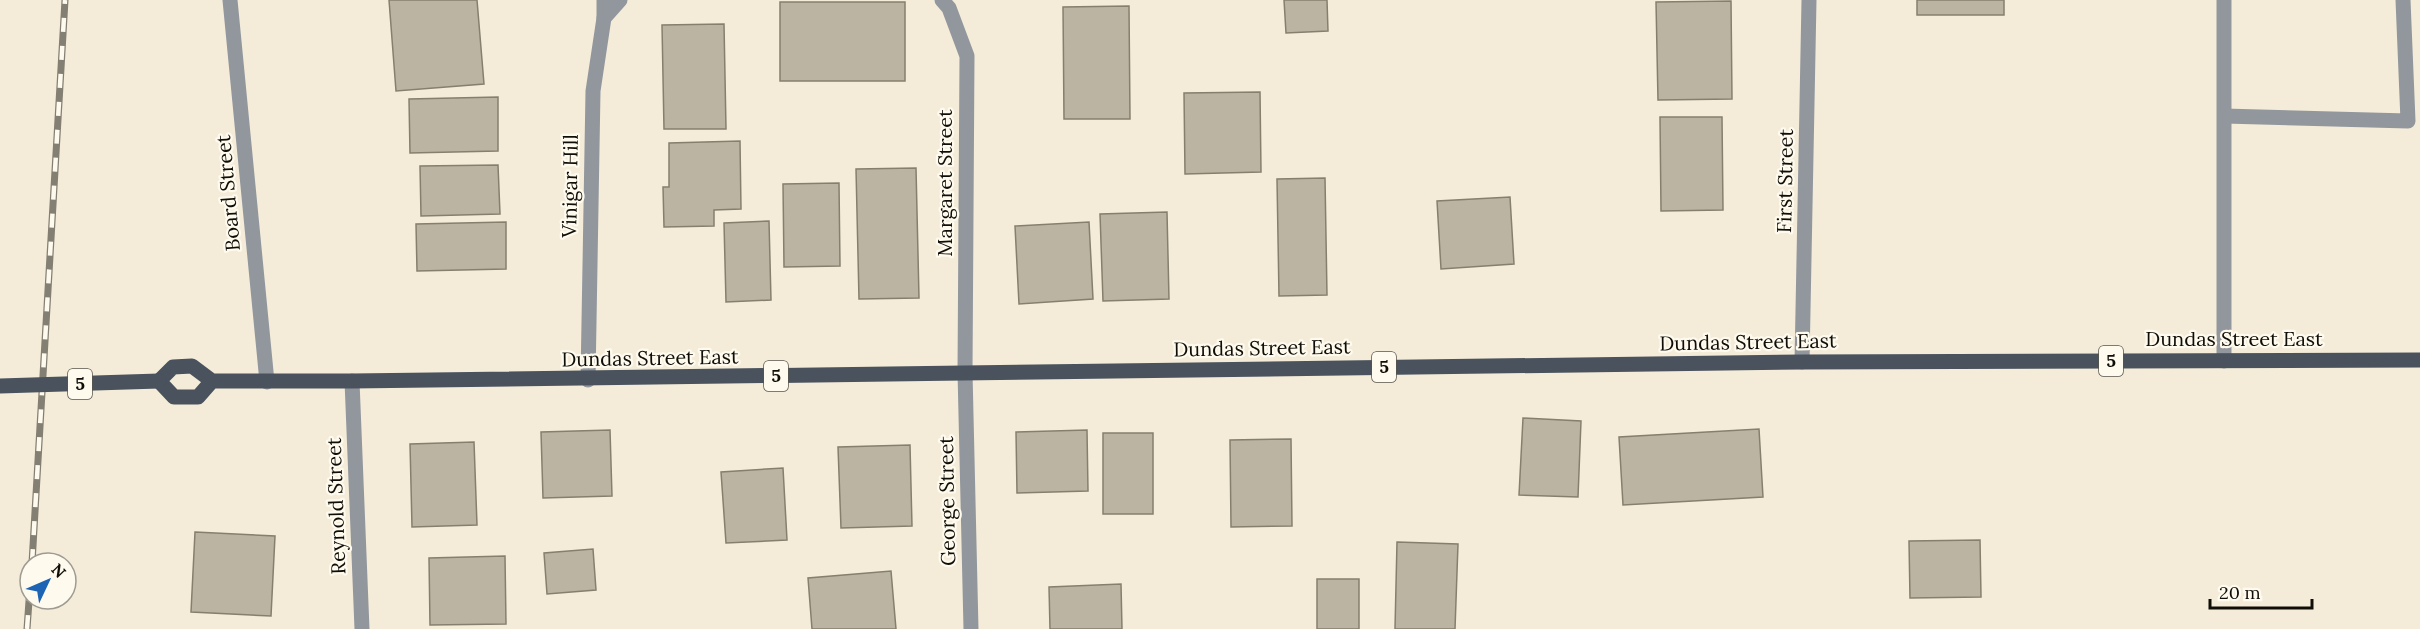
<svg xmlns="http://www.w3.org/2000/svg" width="2420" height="629" font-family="Lora,serif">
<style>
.building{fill:#bbb4a2;stroke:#867f6e;stroke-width:1.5}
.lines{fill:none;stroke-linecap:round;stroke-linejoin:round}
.lane{stroke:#92979e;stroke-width:15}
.street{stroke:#92979e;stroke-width:15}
.primary{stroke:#49525d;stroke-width:15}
.rail-casing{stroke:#847f73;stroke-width:7}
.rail{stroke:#fefaee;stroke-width:4.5;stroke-dasharray:14;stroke-linecap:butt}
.primary-bridge{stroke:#49525d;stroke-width:15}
.labels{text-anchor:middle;stroke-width:4.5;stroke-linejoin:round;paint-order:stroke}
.shield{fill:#fefaee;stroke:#57544c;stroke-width:1.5}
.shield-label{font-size:18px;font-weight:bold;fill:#0f0d07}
.street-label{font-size:20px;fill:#0f0d07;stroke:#fefaee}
</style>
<rect width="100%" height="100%" fill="#f4ecd9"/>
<path class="building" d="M389 0H477L484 84 396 91Z
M1284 0H1327L1328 31 1286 33Z
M1917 0H2004V15H1917Z
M1731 1 1732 99 1658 100 1656 2Z
M780 2H905V81H780Z
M1129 6 1130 119H1064L1063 7Z
M724 24 726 129H664L662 25Z
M1260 92 1261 172 1185 174 1184 93Z
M498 97V151L410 153 409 99Z
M1660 117H1722L1723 210 1661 211Z
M740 141 741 209 714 210V226L664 227 663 187H669V143Z
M498 165 500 214 421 216 420 166Z
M916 168 919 298 859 299 856 169Z
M1325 178 1327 295 1279 296 1277 179Z
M839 183 840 266 784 267 783 184Z
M1510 197 1514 264 1441 269 1437 201Z
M1167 212 1169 299 1103 301 1100 214Z
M769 221 771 300 726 302 724 223Z
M506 222V269L417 271 416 224Z
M1089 222 1093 299 1019 304 1015 226Z
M1523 418 1581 421 1578 497 1519 495Z
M1759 429 1763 497 1623 505 1619 437Z
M610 430 612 496 543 498 541 432Z
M1087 430 1088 491 1017 493 1016 432Z
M1103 433H1153V514H1103Z
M1291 439 1292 526 1231 527 1230 440Z
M474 442 477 525 412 527 410 444Z
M910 445 912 526 841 528 838 447Z
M783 468 787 540 726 543 721 472Z
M195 532 275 536 271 616 191 612Z
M1980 540 1981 597 1910 598 1909 541Z
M1397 542 1458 544 1455 629H1395Z
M593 549 596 590 547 594 544 553Z
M505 556 506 624 430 625 429 558Z
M891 571 896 629H812L808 578Z
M1317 579H1359V629H1317Z
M1121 584 1122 629H1050L1049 587Z"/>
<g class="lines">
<path class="lane" d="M230 0 267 382
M604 0V18"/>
<path class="street" d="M942 0 949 8 967 56 965 372 971 629
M2224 0V361
M2224 116 2408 121 2403 0
M1802 362 1809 0
M588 380 593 91 604 18 620 0
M352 381 362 629"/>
<path class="primary" d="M212 381 198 397H174L159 381 173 367 192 366 212 381H352L1802 362 2420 360"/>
<defs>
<path id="rail" d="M32 563 65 0
M27 629 30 587"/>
</defs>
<use href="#rail" class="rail-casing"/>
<use href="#rail" class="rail"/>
<path class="primary-bridge" d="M0 386 159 381"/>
</g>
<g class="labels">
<g class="shield">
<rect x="2099" y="346" width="24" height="30" rx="4.5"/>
<rect x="1372" y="352" width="24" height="30" rx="4.5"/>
<rect x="764" y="361" width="24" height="30" rx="4.5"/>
<rect x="68" y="369" width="24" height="30" rx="4.5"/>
</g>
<g class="shield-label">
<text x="2111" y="367">5</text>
<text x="1384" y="373">5</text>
<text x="776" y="382">5</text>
<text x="80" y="390">5</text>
</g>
<g class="street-label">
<text transform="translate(1785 181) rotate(-89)" y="7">First Street</text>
<text transform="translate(945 183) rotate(-90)" y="7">Margaret Street</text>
<text transform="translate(570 186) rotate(-89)" y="7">Vinigar Hill</text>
<text transform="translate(228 193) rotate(-95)" y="7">Board Street</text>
<text x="2234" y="346">Dundas Street East</text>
<text transform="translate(1748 342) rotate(-1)" y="7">Dundas Street East</text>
<text transform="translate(1262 348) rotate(-1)" y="7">Dundas Street East</text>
<text transform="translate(650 358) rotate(-1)" y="7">Dundas Street East</text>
<text transform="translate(947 501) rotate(-91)" y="7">George Street</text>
<text transform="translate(336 506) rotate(-92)" y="7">Reynold Street</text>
</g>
</g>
<g transform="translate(48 581) rotate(46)"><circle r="28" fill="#fefaee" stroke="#9e9b92" stroke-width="1.5"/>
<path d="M0-4.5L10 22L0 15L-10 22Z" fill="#1e64b4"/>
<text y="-9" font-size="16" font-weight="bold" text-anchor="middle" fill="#0f0d07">N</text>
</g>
<path d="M2210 599v9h102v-9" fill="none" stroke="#0f0d07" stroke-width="3"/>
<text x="2219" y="599" font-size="18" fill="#0f0d07" stroke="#fefaee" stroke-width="4.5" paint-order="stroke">20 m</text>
</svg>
